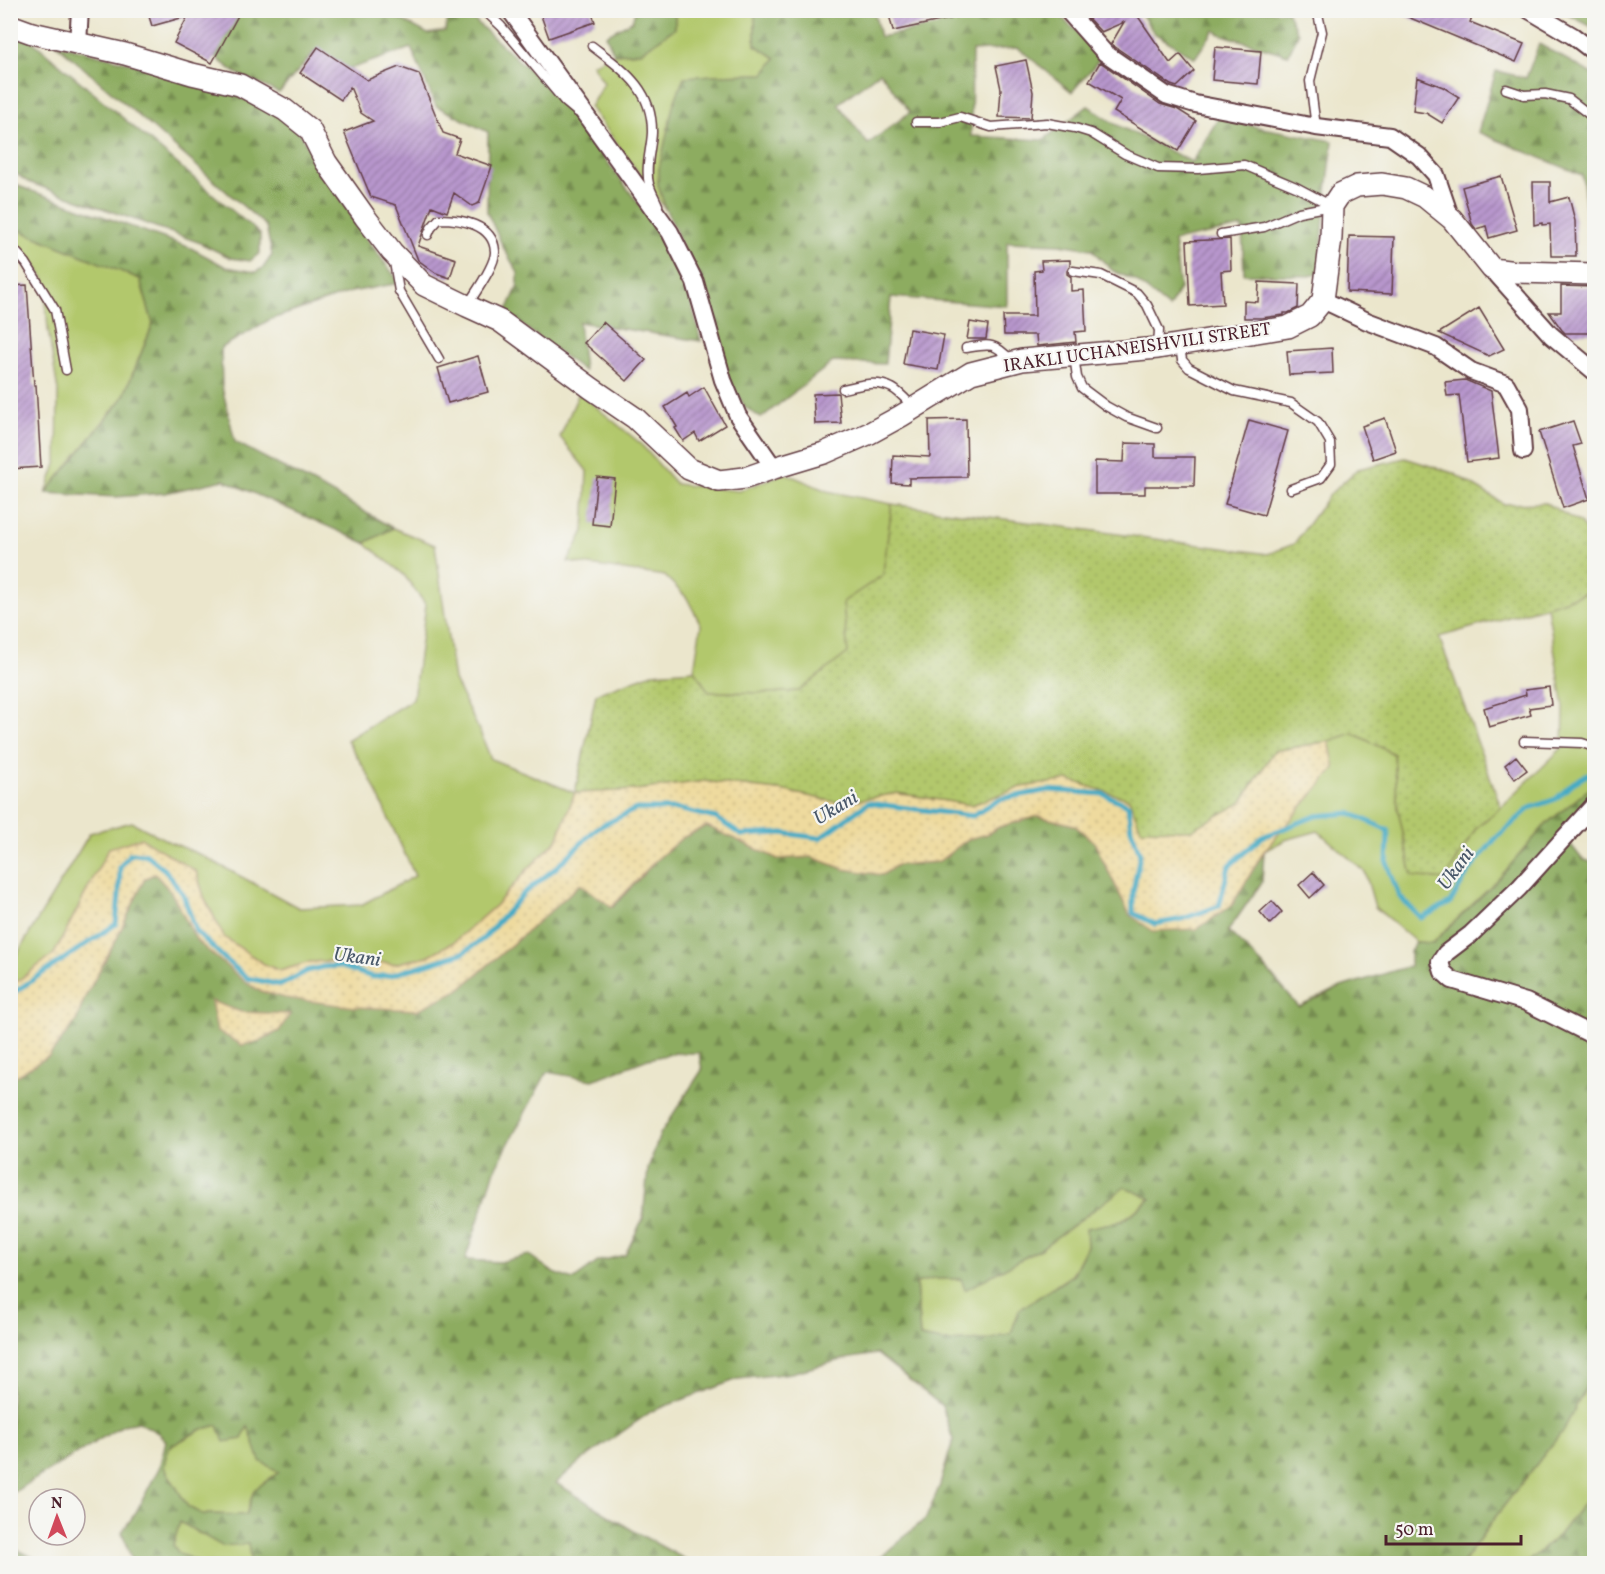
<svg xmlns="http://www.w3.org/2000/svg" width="1605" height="1574" font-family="Vollkorn,serif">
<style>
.green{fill:#b2c86c;stroke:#7e744c;stroke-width:1.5}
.forest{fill:url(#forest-firs);stroke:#6c6646;stroke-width:1.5;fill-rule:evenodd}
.sand{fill:url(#sand-dots);stroke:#9c7c64;stroke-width:1.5}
.garden{fill:url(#garden-dots);stroke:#7e744c;stroke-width:1.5}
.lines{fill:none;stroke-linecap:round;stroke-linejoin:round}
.stream{stroke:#45aac5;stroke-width:5}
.building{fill:url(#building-hatch)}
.service-casing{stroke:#623d43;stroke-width:11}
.minor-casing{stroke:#623d43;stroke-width:20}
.tertiary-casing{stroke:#623d43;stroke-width:24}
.service{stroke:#fff;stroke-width:8}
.minor{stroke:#fff;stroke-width:16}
.tertiary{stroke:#fff;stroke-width:21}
.labels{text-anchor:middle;stroke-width:4.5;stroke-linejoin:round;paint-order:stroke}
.street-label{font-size:18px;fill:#4a1f2b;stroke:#f6f6f2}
.water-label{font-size:20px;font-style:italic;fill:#485769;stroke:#f6f6f2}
</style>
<defs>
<pattern id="forest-firs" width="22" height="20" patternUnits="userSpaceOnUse" patternTransform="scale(1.5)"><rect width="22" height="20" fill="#8dac60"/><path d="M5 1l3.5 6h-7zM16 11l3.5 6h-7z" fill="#758b4f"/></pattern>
<pattern id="sand-dots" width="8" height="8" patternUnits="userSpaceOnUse" patternTransform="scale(1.5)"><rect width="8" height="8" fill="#eeda9e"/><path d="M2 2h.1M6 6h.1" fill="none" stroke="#cebb88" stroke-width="1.8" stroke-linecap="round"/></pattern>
<pattern id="garden-dots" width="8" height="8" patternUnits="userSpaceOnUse" patternTransform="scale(1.5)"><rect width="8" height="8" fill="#b2c86c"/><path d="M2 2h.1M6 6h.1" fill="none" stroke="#9bab5e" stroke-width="1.8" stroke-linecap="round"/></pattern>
<pattern id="building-hatch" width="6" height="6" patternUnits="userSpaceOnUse" patternTransform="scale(1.5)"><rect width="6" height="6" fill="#b897cd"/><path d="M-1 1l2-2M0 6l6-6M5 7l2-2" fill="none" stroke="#987ba7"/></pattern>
</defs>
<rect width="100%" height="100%" fill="#f6f6f2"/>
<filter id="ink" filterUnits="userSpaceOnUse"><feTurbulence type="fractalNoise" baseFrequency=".0167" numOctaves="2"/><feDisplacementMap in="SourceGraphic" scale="12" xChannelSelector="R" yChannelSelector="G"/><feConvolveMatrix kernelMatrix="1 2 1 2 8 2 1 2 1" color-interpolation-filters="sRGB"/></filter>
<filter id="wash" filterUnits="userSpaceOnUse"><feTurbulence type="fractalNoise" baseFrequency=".008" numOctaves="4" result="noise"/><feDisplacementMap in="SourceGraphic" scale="24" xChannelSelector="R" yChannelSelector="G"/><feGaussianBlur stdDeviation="1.35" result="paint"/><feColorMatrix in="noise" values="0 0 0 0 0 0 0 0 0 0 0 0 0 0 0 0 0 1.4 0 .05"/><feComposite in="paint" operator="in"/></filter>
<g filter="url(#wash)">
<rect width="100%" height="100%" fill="#ebe6cc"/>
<path class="green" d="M675 11H755V45L777 58 764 74 714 75 684 78 659 169 658 185 666 210 590 107 604 83 592 64 614 54 641 52 675 28Z
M11 227 140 279 153 324 123 397 46 493 57 461 58 391 48 330 44 278 11 234Z
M579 393 640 443 676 484 739 491 785 473 827 491 892 504 883 575 843 602 848 653 799 691 770 693 709 692 694 670 701 625 687 598 665 576 568 562 584 531 587 471 560 437Z
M393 528 435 545 454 680 480 732 491 759 575 793 557 840 527 870 496 905 454 942 428 956 394 964 351 960 310 962 280 971 264 964 224 937 204 897 196 871 181 863 109 848 54 954 11 986V964L90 833 132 822 170 842 201 855 299 908 361 905 415 876 369 776 347 740 413 699 426 605 404 575 365 543Z
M1594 590V788L1588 790 1546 824 1496 882 1432 943 1416 942 1375 907 1365 872 1318 831 1285 840 1264 851 1334 768 1329 741 1353 733 1394 754 1398 809 1412 876 1445 880 1476 828 1501 807 1563 747 1564 708 1547 606Z
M1125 1187 1151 1198 1122 1221 1087 1228V1246L1072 1275 1019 1310 1011 1334 988 1340 947 1342 920 1337 916 1283 934 1279H961L966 1289 1040 1249Z
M1594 1372V1490L1559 1535 1526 1563 1462 1564 1496 1516 1564 1429Z
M218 1425 224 1441 248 1426 254 1440 279 1472 254 1490 246 1515 202 1514 188 1507 164 1467 167 1448 200 1430Z
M180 1521 198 1533 248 1543 251 1563H199L197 1561 179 1554 173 1545Z"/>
<path class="forest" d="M240 11H385L428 34 445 31 449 15 474 20 536 76 579 124 665 239 688 290 701 341 579 322 584 371 506 313 518 286V273L503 247 487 212 488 132 436 106 411 48 347 70 315 51 279 93 236 73 212 55Z
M635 11H675V28L641 52 614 54 606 35 632 21Z
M755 11H874L880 37 940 25 938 11H1057L1068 24 1106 52 1072 92 1018 48 972 51 971 136 1043 140 1088 106 1115 124 1192 162 1219 117 1257 127 1333 141 1324 216 1320 272 1310 276 1244 274 1242 227 1174 241 1180 289 1169 308 1136 281 1113 271 1091 249 1060 244 1007 242V306L891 297 885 364 833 362 761 418 745 407 729 381 675 228 666 210 658 185 659 169 673 106 684 77 714 75 764 74 776 58 755 45ZM880 72 910 112 868 144 838 104Z
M1139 11H1287L1298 34 1288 55 1220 34 1214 30 1195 58 1154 33Z
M1561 11H1594V28Z
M10 33 32 41 260 234V253L250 261 231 258 198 242 28 182 11 170Z
M56 44 217 85 294 123 318 164 366 238 400 283 351 292 269 320 221 348 222 387 235 442 326 490 393 528 365 543 224 480 165 493 116 497 46 493 123 398 153 324 140 279 11 227 10 180 21 187 191 248 226 267 256 272 263 268 272 255 266 226Z
M1539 44 1594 75V208H1586L1582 175 1478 132 1496 71 1526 78Z
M1594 788V812L1568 841 1582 859 1594 863V1251L1589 1267 1593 1282H1594V1372L1564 1429 1496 1516 1462 1563H864L883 1555 926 1518 940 1485 953 1440 942 1406 877 1354 845 1359 791 1373 738 1379 652 1411 582 1460 556 1483 637 1533 692 1563H251L248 1544 222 1546 180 1522 173 1545 179 1554 198 1561 199 1563H133L122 1532 136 1512 159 1468 166 1441 158 1433 139 1422 123 1425 11 1494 10 1079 49 1056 76 1021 85 997 118 936 145 878 156 874 171 892 197 941 245 982 260 991 460 989 546 915 580 884 613 907 656 860 682 838 707 826 778 859 812 857 844 869 882 875 897 865 938 862 968 839 987 834 999 827 1037 816 1074 825 1094 842 1130 915 1197 929 1232 905 1264 851 1262 882 1228 931 1262 964 1299 1007 1341 987 1410 966V951L1416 942 1433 943 1496 882 1546 824 1588 790ZM211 1001 241 1012 279 1031 256 1042 242 1045ZM676 1053H699L702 1070 660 1134 648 1169 643 1218 625 1255 599 1261 573 1280 554 1273 529 1255 500 1262 465 1260 496 1167 547 1072 593 1080 648 1059ZM1125 1187 1151 1199 1122 1221 1086 1228 1087 1246 1073 1275 1019 1310 1011 1334 988 1340 947 1342 920 1337 916 1283 934 1279H961L965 1290 1040 1249ZM218 1425 224 1442 242 1439 248 1426 260 1461 279 1472 254 1490 246 1515 202 1514 188 1507 164 1467 168 1448 200 1430Z
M1594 1490V1563H1526L1559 1535Z
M10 1546 43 1562 49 1563H11Z"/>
<path class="sand" d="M1329 741 1335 768 1264 851 1232 905 1197 929 1153 931 1130 915 1094 842 1074 825 1038 816 999 827 987 834 968 839 938 862 897 865 882 875 844 869 812 857 778 859 707 826 682 838 656 860 612 907 580 884 546 915 460 989 417 1010 355 1007 285 998 260 991 245 982 197 941 171 892 155 874 145 878 118 936 85 997 76 1021 49 1056 11 1079V986L54 954 109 848 141 838 196 871 204 897 224 937 264 964 280 971 310 962 351 960 394 964 428 956 454 942 496 905 527 870 557 840 575 793 635 790 704 781 786 791 840 803 897 793 971 805 1021 787 1069 779 1129 799 1241 803 1274 751Z
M211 1001 241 1012 290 1014 279 1031 257 1042 242 1045 217 1031Z"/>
<path class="garden" d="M1405 458 1453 473 1504 504 1546 503 1580 523 1594 541V590L1547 606 1439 637 1501 807 1476 828 1445 880 1412 876 1398 809 1394 754 1353 733 1329 741 1274 751 1241 803 1191 830 1141 829 1129 799 1069 780 1021 787 971 805 897 793 840 803 786 791 704 781 635 790 575 793 596 694 652 673 694 670 709 692 770 693 799 691 848 653 843 602 883 575 892 504 1268 554 1294 544 1329 495 1358 469Z"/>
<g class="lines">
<path class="stream" d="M10 995 116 924 119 895 120 867 130 854H145L165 870 183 894 196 931 225 959 247 978 281 985 307 971 323 967 339 966 373 977 391 975 463 953 483 939 524 893 557 867 597 828 636 809H678L716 818 741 835 782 833 820 838 868 803 972 816 1000 799 1049 790 1103 794 1128 805 1131 829 1140 854 1133 892V913L1155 924 1182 919 1219 906 1229 866 1262 837 1316 816 1350 813 1388 830 1387 863 1399 896 1421 918 1450 903 1469 871 1495 839 1530 808 1556 799 1573 783 1592 772H1594"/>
</g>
<g id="blocks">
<path class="building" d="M147 10H241L212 63 174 43 188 16 152 26Z
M539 10H591L595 22 549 38Z
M888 10H958L959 17 893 31Z
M1085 10H1147L1137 15 1170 63 1180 54 1194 71 1177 87 1171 85 1111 44 1124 22 1101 32 1088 18Z
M1391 10H1475L1470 22 1524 44 1516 62Z
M318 47 367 80 399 67 419 74 443 133 460 139 455 153 492 166 479 203 472 206 454 193 447 212 432 206 418 246 456 259 450 278 436 273 418 260 396 205 371 197 344 132 373 121 361 113 350 87 341 100 300 73Z
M1215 47 1261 51 1258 84 1212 80Z
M1026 60 1033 92 1031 118 999 117 1001 89 996 66Z
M1100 62 1160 104 1177 109 1196 121 1178 151 1114 112 1121 100 1089 81Z
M1417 77 1443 87 1459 97 1442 123 1426 113 1413 111Z
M1501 176 1517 230 1489 238 1486 226 1476 229 1472 224 1462 187Z
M1533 182H1550V202L1569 197 1575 221 1576 256H1551L1550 224 1542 225V223L1534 225Z
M1349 236 1394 237 1392 294 1347 292Z
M1230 239 1231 270 1221 271 1223 304 1190 306 1187 241Z
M1070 260V265L1067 271V274L1071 277V291L1084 290 1086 331 1075 332 1076 342 1037 346 1036 335H1004L1003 316H1035L1034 271 1042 270 1041 261Z
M1259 282 1299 284 1298 308 1288 313H1284V315L1261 318H1244V301L1258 302Z
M27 285 34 385H36L41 467 10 469V286Z
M1561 286 1594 287V333H1565L1562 330 1549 312H1561Z
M1479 308 1504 349 1489 356 1439 333Z
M603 322 646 360 627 381 584 343Z
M970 322 988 325 986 339H967Z
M909 329 944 335 938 370 903 364Z
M1332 348 1333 373 1289 375 1287 351Z
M478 356 488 392 448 403 438 368Z
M1465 380 1491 391 1499 458 1467 462 1459 395 1447 396 1445 382Z
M704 387 725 425 699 441 695 433 683 441 675 428 677 427 665 407 687 393 689 397Z
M838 393 841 423 815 424 813 394Z
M1385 418 1396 451 1373 459 1362 426Z
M966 419 967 477 909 478V484L892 483 893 455 930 457 929 420Z
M1249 420 1288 431 1264 515 1225 504Z
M1573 421 1581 444 1573 446 1589 499 1563 508 1539 432Z
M1125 443 1155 444V457H1195L1194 486H1145V494H1095V461L1124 462Z
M597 477 615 479 610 526 592 524Z
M1549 687 1551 705 1529 708 1531 715 1489 727 1484 708 1526 695 1525 690Z
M1516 756 1527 770 1515 779 1505 765Z
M1313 872 1324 885 1310 898 1299 885Z
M1272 901 1282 912 1270 924 1260 912Z"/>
</g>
</g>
<g filter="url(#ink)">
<use href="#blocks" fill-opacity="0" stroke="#623d43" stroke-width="1.5"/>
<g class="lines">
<defs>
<path id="service" d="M484 10 501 26 565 102 577 112
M1053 10 1069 12
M592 46C623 70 653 89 652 133 651 150 645 167 649 184 651 191 655 198 658 205
M1506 89 1524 95 1545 94 1569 99 1594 118
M916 122H940L960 117 991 127 1047 123 1075 128 1091 133 1125 154 1158 168 1198 169 1244 165 1296 187 1332 206
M1316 127 1310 81 1322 32 1317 10
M1221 234 1264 227 1299 212 1331 206
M428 235 431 228 439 219C461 219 493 224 495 251 496 265 474 294 467 306
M10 245 26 263 55 310 66 370
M394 262 399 291 439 359
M1073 271 1101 275 1137 293 1147 305 1159 330 1158 347
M1180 346 1182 360 1189 368 1234 391 1291 403 1318 422 1330 442 1331 464 1321 478 1291 489
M966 348C990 344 994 342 1011 360
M1074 356 1077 377 1082 388 1106 406 1126 417 1157 428
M843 389C859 385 877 380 892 388 900 392 908 402 914 408
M1524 741 1582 743 1594 747"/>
<path id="minor" d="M510 10 670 232 695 282 723 380 738 416 774 468
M1067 10 1105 53 1166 95 1195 104 1316 127 1390 136 1419 156 1436 175 1451 219
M1529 10 1573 36 1594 52
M78 43 80 10
M1492 269 1551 335 1594 371
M1323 300 1367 321 1436 347 1471 371 1506 384 1520 409 1523 451
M1594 805 1519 888 1471 934 1446 953 1440 962 1443 972 1452 980 1526 1002 1594 1036"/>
<path id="tertiary" d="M10 25 32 33 125 54 192 74 240 85 285 110 310 130 326 162 365 217 392 252 424 285 467 306 500 321 591 388 635 418 689 469 719 481 745 478 774 468 824 453 870 433 901 416 971 373 1022 360 1158 348 1288 327 1310 316 1323 300 1331 238 1332 206 1340 194 1357 186 1382 184 1406 188 1425 197 1452 219 1492 269 1516 272 1594 274"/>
</defs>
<use href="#service" class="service-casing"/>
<use href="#minor" class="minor-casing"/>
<use href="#tertiary" class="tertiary-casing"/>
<use href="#service" class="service"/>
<use href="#minor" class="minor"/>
<use href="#tertiary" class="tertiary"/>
</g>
</g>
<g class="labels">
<g class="street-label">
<text transform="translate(1137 347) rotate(-8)" y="6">IRAKLI UCHANEISHVILI STREET</text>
</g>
<g class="water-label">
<text transform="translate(835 807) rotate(-31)" y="7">Ukani</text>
<text transform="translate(1455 868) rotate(-54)" y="7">Ukani</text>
<text transform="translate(357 956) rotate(7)" y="7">Ukani</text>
</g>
</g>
<rect width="1605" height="1574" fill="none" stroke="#f6f6f2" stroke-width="36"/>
<g transform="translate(57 1517) rotate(359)"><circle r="28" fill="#f6f6f2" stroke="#b1a0a2" stroke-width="1.5"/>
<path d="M0-4.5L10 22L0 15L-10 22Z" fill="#d1495b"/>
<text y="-9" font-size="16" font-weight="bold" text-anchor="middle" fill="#4a1f2b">N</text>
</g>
<path d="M1386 1535v9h135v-9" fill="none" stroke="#4a1f2b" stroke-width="3"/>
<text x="1395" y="1535" font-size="18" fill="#4a1f2b" stroke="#f6f6f2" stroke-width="4.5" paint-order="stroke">50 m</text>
</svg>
